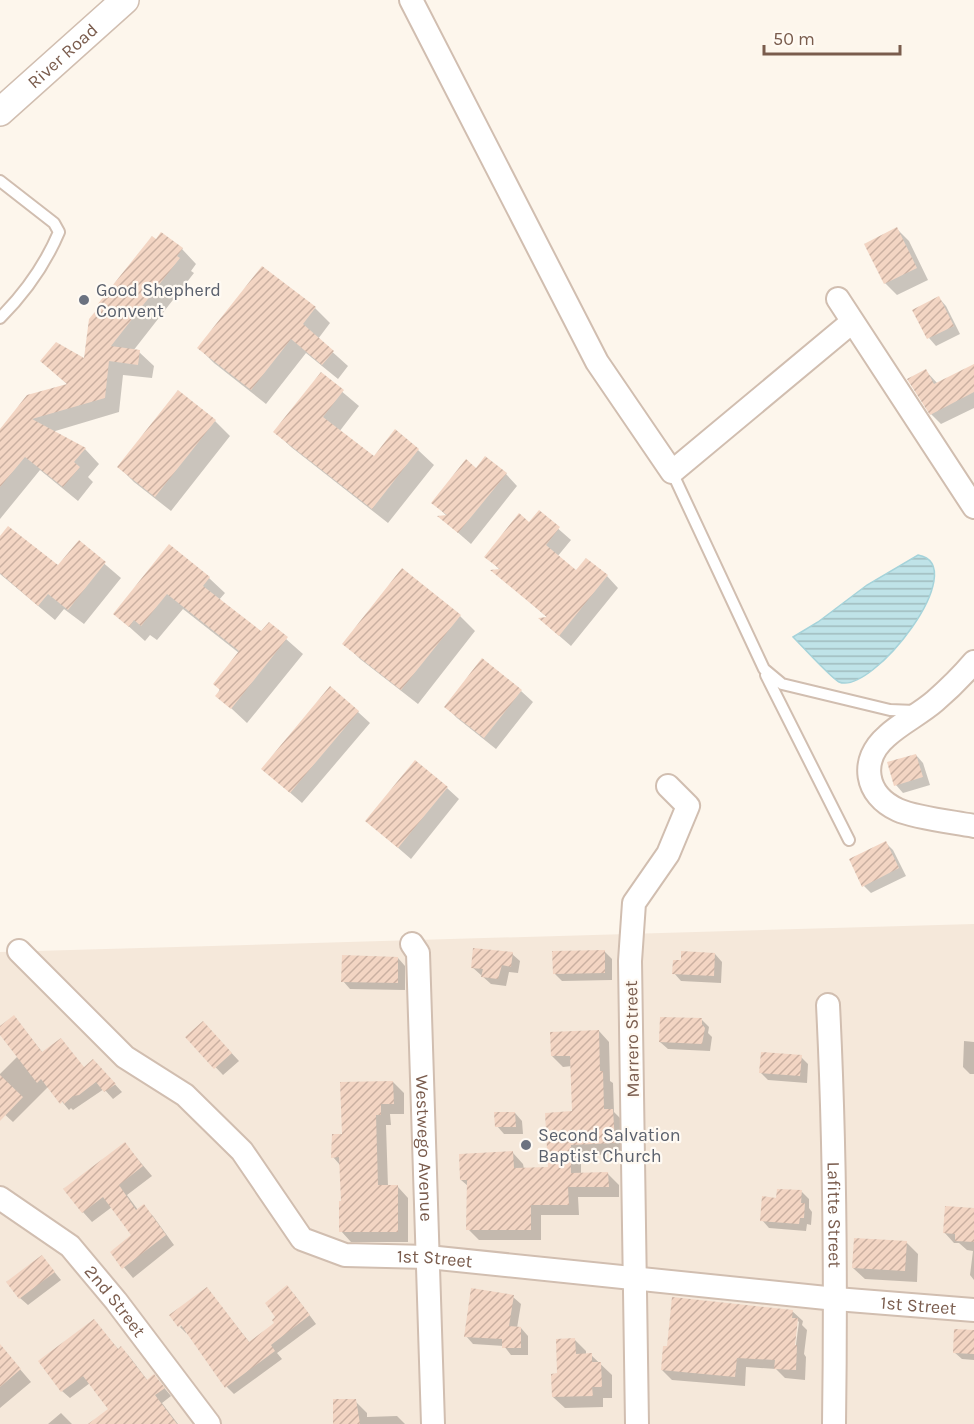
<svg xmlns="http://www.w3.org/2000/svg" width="974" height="1424" font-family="Karla,sans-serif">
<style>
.residential{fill:#f5e8da}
.water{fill:url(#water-rules);stroke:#a5d3da;stroke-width:1.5}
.shadow{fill:#0003;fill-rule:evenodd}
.building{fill:url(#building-hatch)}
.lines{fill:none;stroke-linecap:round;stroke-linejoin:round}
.service-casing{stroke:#d1beb0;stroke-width:14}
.minor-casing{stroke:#d1beb0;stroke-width:26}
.tertiary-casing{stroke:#d1beb0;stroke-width:30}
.service{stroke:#fff;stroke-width:10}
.minor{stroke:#fff;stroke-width:22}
.tertiary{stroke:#fff;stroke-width:27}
.worship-dot{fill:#6b7280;stroke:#fffaf3;stroke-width:2}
.labels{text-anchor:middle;stroke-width:4.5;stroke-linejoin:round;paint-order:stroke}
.street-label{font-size:18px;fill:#7a5c4d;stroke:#fffaf3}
.worship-label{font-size:18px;fill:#5b616d;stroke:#fffaf3;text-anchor:start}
</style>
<defs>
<pattern id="water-rules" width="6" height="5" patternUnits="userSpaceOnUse" patternTransform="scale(1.5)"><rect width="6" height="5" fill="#bfe3e8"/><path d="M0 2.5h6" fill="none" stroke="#a0bbbe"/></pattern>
<pattern id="building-hatch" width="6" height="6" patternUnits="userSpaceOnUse" patternTransform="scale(1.5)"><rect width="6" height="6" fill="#f3d5c3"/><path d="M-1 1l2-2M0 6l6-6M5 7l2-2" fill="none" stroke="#cab0a1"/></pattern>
</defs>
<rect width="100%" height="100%" fill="#fdf6ec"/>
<path class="residential" d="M974 924V1424H0V952Z"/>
<path class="water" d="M918 555C974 565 872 696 839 682 832 679 801 645 793 637L818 622 867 585Z"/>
<path class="shadow" d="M897 229 909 241 928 280 897 295 885 283Z
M182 249 196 264 191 271 194 273 133 351 139 352 154 366 152 378 123 375 119 412 52 432 85 449 99 464 88 477 93 482 78 501 40 470 0 519V431L68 385 42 361 86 360Z
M939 298 946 306 960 334 936 346 929 338 914 310Z
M315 308 330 323 318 339 348 366 338 379 306 353 266 404 214 363 199 348Z
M974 365V408L941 424 931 414 926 371 938 384Z
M321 374 359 406 339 432 374 459 418 450 434 465 388 523 291 447 275 432Z
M215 421 230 436 171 511 134 482 119 467Z
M476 470 506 474 517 486 471 544 440 517H448L433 503Z
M539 512 571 540 557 557 577 572 607 576 618 588 571 646 541 620 549 619 494 571H501L486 556 530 524Z
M0 539 58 568 79 542 121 578 84 624 64 609 55 620 0 574Z
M169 546 209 578 225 593 219 600 261 633 269 624 303 654 247 723 217 695 239 653 183 609 157 640 150 635 145 641 115 614Z
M460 616 475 631 418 704 360 659 344 643Z
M521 691 533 702 496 749 457 718 446 707Z
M358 712 370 723 302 803 263 769Z
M916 755 923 763 930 785 903 793 896 785Z
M447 788 459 799 411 859 367 821Z
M886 843 893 850 906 876 871 893 864 886Z
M604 951 612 959V980L562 981 554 973Z
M512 954 520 961 518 973 509 972 506 986 491 984 472 967Z
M715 954 722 962 721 983 681 981 674 973Z
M398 958 405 966V990L350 989 343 981Z
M14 1017 43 1053 85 1068 101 1069 122 1092 113 1099 104 1089 73 1110 71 1108 69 1110 49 1086 13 1122 0 1110V1074L18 1056 0 1033V1028Z
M701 1019 709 1027 708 1033 712 1037 710 1051 668 1049 660 1042Z
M210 1030 239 1061 223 1075 187 1037Z
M599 1031 609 1042 610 1081 613 1083 614 1112 623 1121 625 1153 581 1156V1174H608L619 1185V1197H578L579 1215H541V1240H479L468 1229V1186L461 1180 513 1153 523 1164 524 1169H550L574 1113 572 1066 563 1067 552 1056Z
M964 1041 974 1042V1074H970L963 1067Z
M801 1057 808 1064 807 1083 768 1080 760 1072Z
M393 1082 404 1093V1114H390L391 1125H386L388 1187H398L408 1198V1242H351L341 1231 343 1202 341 1166 333 1157 344 1135Z
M515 1113 522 1121 523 1134H504L497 1126Z
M125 1144 152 1176 127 1195 138 1210 143 1206 153 1216 174 1245 133 1278 112 1253 133 1236 112 1207 92 1222 83 1212Z
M802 1192 809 1199V1208L812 1212 811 1225 807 1224 806 1231 769 1228 762 1220 778 1199Z
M974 1210V1280L970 1275 973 1251 967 1250 959 1243H954L944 1232Z
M906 1242 918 1254 917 1282 865 1279 853 1268Z
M42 1257 61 1280 28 1305 20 1298Z
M207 1289 250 1343 276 1323 294 1294 316 1324 277 1353 282 1359 234 1394 227 1387 188 1332 186 1333 180 1327 188 1322Z
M513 1297 521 1304 517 1328H521L528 1336V1355H511L504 1346 473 1344 466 1336Z
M792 1311 803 1321 802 1325 807 1330 804 1354 806 1357 805 1380 785 1378 776 1369 746 1367 745 1386 672 1380 662 1370ZM796 1319 799 1322 795 1352H792Z
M94 1321 119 1350 121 1348 129 1356 148 1381 161 1384 171 1396 162 1403 178 1424H97L110 1409 90 1383 70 1398 62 1391Z
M974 1332V1360L962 1359 954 1352Z
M574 1339 586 1351V1355H591L612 1375V1398H603V1407L565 1408 553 1397 559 1375Z
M0 1346 31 1382 0 1408Z
M355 1401 367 1413V1417L397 1416 405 1424H335Z
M61 1413 72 1424H48Z"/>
<path class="building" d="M897 227 917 268 884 284 864 244Z
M161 232 183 248 177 256 180 258 111 346 140 350 138 365 109 361 105 398 32 419 86 448 74 462 80 467 63 487 25 457 0 487V429L27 395 67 384 40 361 56 342 84 358 89 319 98 308 97 305 152 236 156 239Z
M262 266 316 307 303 324 334 351 322 365 291 339 251 390 197 348Z
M939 296 954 326 927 339 912 310Z
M974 364V392L930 415 907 379 926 369 934 384Z
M321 372 344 390 323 417 374 456 395 429 419 449 372 509 273 432Z
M178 390 216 420 155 497 117 467Z
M485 456 507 473 458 533 437 516 447 515 431 503 466 459 476 468Z
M539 510 560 527 546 545 576 570 586 558 608 575 559 636 538 618 547 617 490 570 500 569 484 557 519 513 529 522Z
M8 526 58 565 79 540 106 562 68 610 48 594 38 606 0 573V536Z
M169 544 210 577 203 586 261 631 269 622 288 637 231 709 215 696 220 690 213 684 239 651 167 594 141 626 134 620 129 627 113 614Z
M402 568 461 615 401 690 342 644Z
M482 658 522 690 484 738 444 707Z
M330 686 359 711 290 793 261 769Z
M916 754 923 777 894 786 887 762Z
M415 760 448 787 398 848 365 821Z
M886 841 899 868 862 887 849 859Z
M473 948 513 952 511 967 502 965 498 979 481 977 483 969 471 968Z
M605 950V973L553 974 552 951Z
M681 951 715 953 714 976 672 974 673 960H681Z
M342 955 398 957V983L341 982Z
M14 1015 42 1052 61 1038 84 1067 93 1059 116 1084 104 1092 96 1082 79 1095 73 1096 64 1104 63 1101 60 1104 41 1079 37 1083 0 1035V1026Z
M660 1017 702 1018V1024L705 1028 702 1044 659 1042Z
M203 1021 232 1053 214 1069 185 1037Z
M599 1030 600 1071H603L604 1109H613L615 1143 571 1145V1173L608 1172 609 1187H568L569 1205H531V1230H466L467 1180H460L459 1154 513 1151 514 1168 548 1167 545 1113 572 1111 570 1056H551L550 1032Z
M761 1052 802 1055 800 1076 759 1073Z
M0 1075 23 1097 0 1121Z
M393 1081 394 1104H381V1115H376L378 1185H398V1232H339V1201H341L339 1157 331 1158 332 1134H342L340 1082Z
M494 1112H515L516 1127H495Z
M125 1142 143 1166 119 1185 136 1210 144 1204 166 1235 122 1269 110 1252 131 1235 103 1197 82 1213 63 1189Z
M777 1189 802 1190 801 1203H805L804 1218H800L799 1224 760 1221 762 1196 776 1198Z
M945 1206 974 1208V1242L955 1241V1234L943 1233Z
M854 1238 907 1241 905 1271 852 1268Z
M42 1255 55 1272 19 1299 6 1282Z
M287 1285 310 1315 271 1345 275 1351 225 1388 181 1325 178 1327 169 1315 207 1287 249 1342 274 1323 272 1320 275 1317 265 1303Z
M471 1288 514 1295 509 1326 521 1327V1348H502V1339L464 1337Z
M672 1297 793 1310 792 1318H798L795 1345H797L796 1370 774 1369 775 1360 737 1358 735 1377 661 1370 663 1346H667Z
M94 1319 118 1349 121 1346 147 1380 154 1374 165 1388 155 1395 177 1424H88L108 1409 83 1376 61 1392 38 1361Z
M954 1329 974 1330V1354L953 1353Z
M575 1338 576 1354 592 1353V1362H601L602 1387H592L593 1396 552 1397 551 1374 557 1373 556 1339Z
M0 1344 21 1369 0 1387Z
M333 1399H356L360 1424H333Z"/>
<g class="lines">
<defs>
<path id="service" d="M0 181 54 223 59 232C45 265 25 293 0 318
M672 472 764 669 782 684 890 710 915 711
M766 675 849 840"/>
<g id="minor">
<path d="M411 0 597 362 672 472 852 322"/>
<path d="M838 299 974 507"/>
<path d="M974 662C962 676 949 689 935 701 920 714 901 723 887 736 859 760 865 795 898 810 916 818 953 822 974 826"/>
<path id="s1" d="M412 944 418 953 433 1424"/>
<path id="s2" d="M19 951 125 1057 185 1095 242 1151 302 1239 345 1255 428 1257 836 1299 974 1310"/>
<path id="s3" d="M828 1005C835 1145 836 1284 834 1424"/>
<path id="s4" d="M0 1198 70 1246 116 1301 209 1424"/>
<path d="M637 1424 630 961 634 903 668 854 688 806 668 786"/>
</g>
<g id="tertiary">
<path id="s5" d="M0 112 125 0"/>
</g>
</defs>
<use href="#service" class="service-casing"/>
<use href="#minor" class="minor-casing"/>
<use href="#tertiary" class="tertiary-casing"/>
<use href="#service" class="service"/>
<use href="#minor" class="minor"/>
<use href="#tertiary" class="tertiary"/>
</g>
<g class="worship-dot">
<circle cx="84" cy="300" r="6"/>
<circle cx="526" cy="1145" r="6"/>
</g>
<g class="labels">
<g class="street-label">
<text dy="6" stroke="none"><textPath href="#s5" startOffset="84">River Road</textPath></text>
<text transform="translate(632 1039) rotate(-91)" y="6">Marrero Street</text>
<text dy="6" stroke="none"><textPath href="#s1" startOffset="206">Westwego Avenue</textPath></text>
<text dy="6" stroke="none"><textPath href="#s3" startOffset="210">Lafitte Street</textPath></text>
<text dy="6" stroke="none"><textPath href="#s2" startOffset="543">1st Street</textPath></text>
<text dy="6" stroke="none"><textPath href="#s4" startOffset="156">2nd Street</textPath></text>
<text dy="6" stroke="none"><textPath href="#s2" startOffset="1029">1st Street</textPath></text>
</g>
<g class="worship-label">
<text x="96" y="296">Good Shepherd<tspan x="96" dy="21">Convent</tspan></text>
<text x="538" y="1141">Second Salvation<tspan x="538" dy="21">Baptist Church</tspan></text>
</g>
</g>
<path d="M764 45v9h136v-9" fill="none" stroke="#7a5c4d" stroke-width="3"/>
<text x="773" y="45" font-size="18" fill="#7a5c4d" stroke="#fffaf3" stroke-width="4.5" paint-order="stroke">50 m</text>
</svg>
